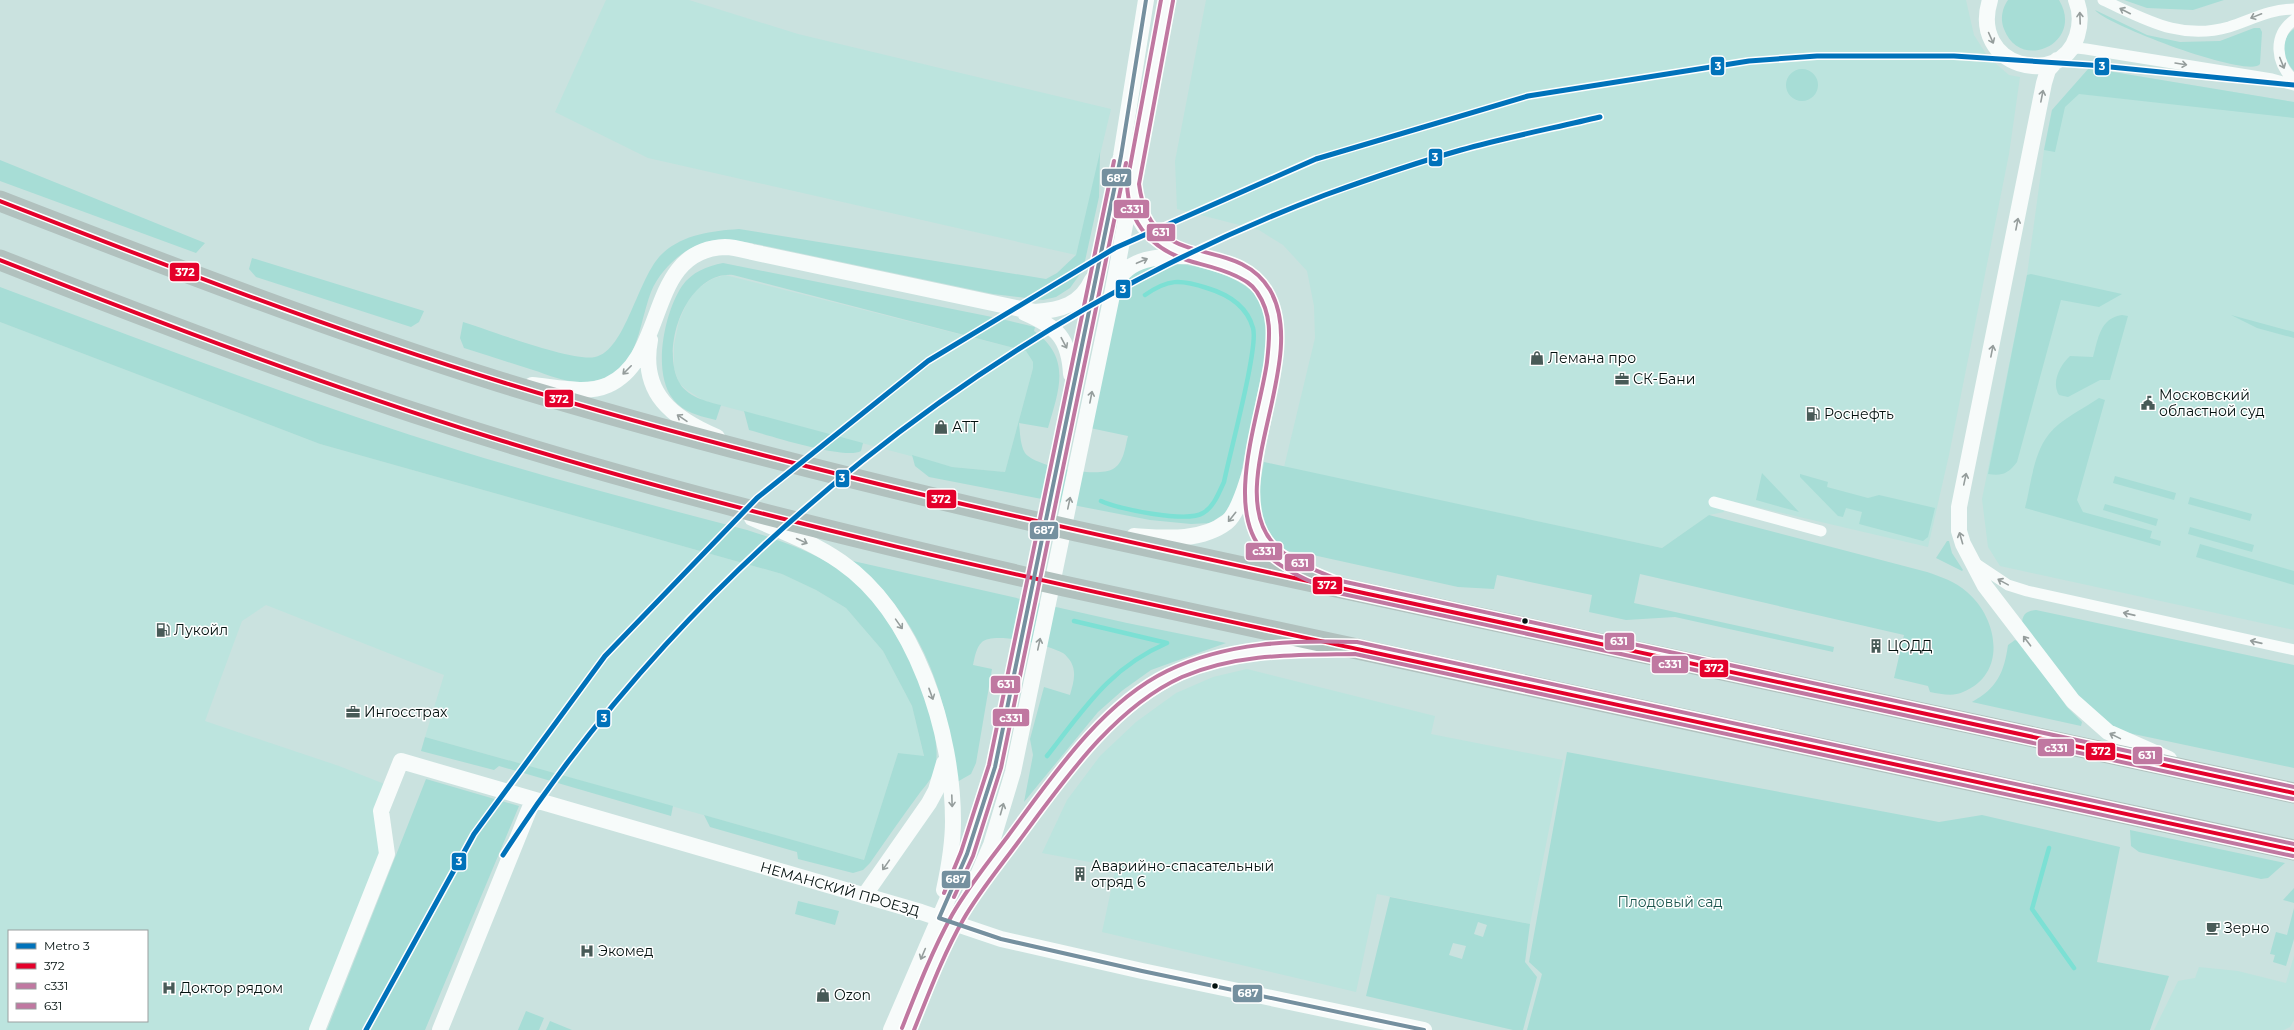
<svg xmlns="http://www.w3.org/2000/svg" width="2294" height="1030" font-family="Montserrat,sans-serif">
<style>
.built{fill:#bce4de;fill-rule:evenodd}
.green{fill:#a7ddd6;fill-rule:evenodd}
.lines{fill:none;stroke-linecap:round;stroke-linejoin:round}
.stream{stroke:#7ce0d4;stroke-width:4.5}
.street{stroke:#f7fbfa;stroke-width:11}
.secondary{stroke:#f7fbfa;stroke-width:16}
.highway{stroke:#b1c1be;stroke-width:21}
.bus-1-casing{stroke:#fff;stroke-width:7}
.bus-2-casing{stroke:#fff;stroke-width:7}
.bus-3-casing{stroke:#fff;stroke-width:7}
.bus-4-casing{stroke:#fff;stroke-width:7}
.bus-1{stroke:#e4002b;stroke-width:4}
.bus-2{stroke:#c078a1;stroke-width:4}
.bus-3{stroke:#c078a1;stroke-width:4}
.bus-4{stroke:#75909f;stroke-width:4}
.metro-1-casing{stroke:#fff;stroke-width:8}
.metro-1{stroke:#0072ba;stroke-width:5}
.oneway{stroke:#959d9c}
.bus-dot{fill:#02100e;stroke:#fff;stroke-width:1.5}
.labels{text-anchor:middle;stroke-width:3;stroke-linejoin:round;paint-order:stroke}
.poi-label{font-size:14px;fill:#02100e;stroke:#fff;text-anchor:start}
.street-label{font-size:14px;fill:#02100e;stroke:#fff}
.park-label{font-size:14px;fill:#1d564f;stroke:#fff}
.line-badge{stroke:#fff;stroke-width:1.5}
.badge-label{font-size:11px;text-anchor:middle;font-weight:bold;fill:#fff}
</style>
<rect width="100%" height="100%" fill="#cae2df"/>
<path class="built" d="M606 0H689L798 34 1111 109 1076 255 648 158 555 112Z
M1206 0H1966L1974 35 1988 57 2009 75 2020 77 2009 154 1949 455 1928 547 1727 500 1724 512 1709 515 1662 548 1284 467 1315 338 1314 306 1307 271 1283 245 1259 230 1177 209 1175 161Z
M2089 68 2294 102V630L2000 566 1988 547 1982 499 2027 275 2044 150 2052 110Z
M725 275 1026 351 1033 362V368L1005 472 952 467 704 401 687 390 679 383 674 368V345L679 321 687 303 697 289 712 279Z
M0 322 320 444 782 574 816 590 846 608 883 651 912 706 924 757 898 753 864 860 425 737 444 675 266 605 242 621 205 721 339 766 387 785 383 854 310 1030H0ZM9 931H147V1021H9Z
M1247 669 1435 716 1431 734 1563 760 1530 924 1377 894 1356 992 1102 932 1116 867 1042 853 1067 800 1100 756 1136 722 1176 693 1213 677Z
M2294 956V1020L2290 1027 2284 1030H2154L2178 981 2195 978 2199 967 2238 971 2286 983Z"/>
<path class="green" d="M2008 0H2059C2085 43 2020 73 2004 29 2000 20 2002 8 2008 0Z
M2124 0H2224L2193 10 2147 8Z
M2095 10 2147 35 2180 42 2220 41 2254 28H2260L2262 32 2260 64C2250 79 2108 26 2095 10Z
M2294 29V71C2283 60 2279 39 2294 29Z
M2089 68 2294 102V118L2079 94 2065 107 2055 152 2044 150 2052 110Z
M1786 85a16 16 0 1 1 32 0a16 16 0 1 1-32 0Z
M1100 152 1099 197 1083 270 1070 288 1056 297 1043 300 993 294 766 246C750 243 733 239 717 240 706 241 696 246 686 251 671 261 658 275 651 292 636 332 639 380 583 382 566 383 549 375 533 370 510 363 487 355 464 348L460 338 463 322C489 330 572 362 595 357 626 351 638 275 663 253 684 234 712 231 739 229L1046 279 1057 273 1076 255Z
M0 160 205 243 196 253 0 181Z
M252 258 424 311 419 322 411 327 256 277 249 269Z
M723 263 1002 319 1035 327 1034 331C1072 358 1059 390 1048 428L1019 423C1020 431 1020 445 1025 453 1035 467 1098 478 1113 469 1124 463 1125 447 1128 436L1090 428C1095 403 1113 294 1125 281 1132 273 1140 267 1150 265 1180 259 1238 272 1257 297 1267 312 1269 326 1268 343L1239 483 1232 502 1224 514 1210 523 1191 524 1150 520 929 477 915 466 912 455 952 467 1005 472 1033 368V362L1026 351 733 275C687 271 660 347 679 382 686 396 707 402 721 405L716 420C700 416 684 413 673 399 652 373 664 313 682 286 692 272 707 266 723 263Z
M2031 274 2122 294 2099 307 2061 300 2017 462C2008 474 2002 476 1988 474L2027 275Z
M0 287C153 344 305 403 461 451 556 480 651 505 747 530 779 540 819 554 846 574 889 606 947 715 935 769 933 778 924 787 919 794 902 817 886 840 870 863L863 870 853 873 798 859 797 852 710 827 704 815 864 860 898 753 924 756 912 706 883 651 846 608 816 590 782 574 320 444 0 322Z
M2122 315 2128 316 2110 380H2100L2068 397 2059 395C2051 383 2060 365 2070 356L2093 357C2098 339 2100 318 2122 315Z
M2231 315 2294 332V338L2257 328Z
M2099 398 2105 400 2077 500 2083 512 2152 531 2150 538 2161 541 2160 546 2025 508C2031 485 2033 454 2049 434 2061 419 2083 409 2099 398Z
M744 411 863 443 861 451C845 460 771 436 749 430Z
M1264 462 1662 548 1709 515 1927 572C1941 577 1955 581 1967 592 1998 618 2008 674 1963 692 1953 697 1941 694 1930 692L1928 686 1894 678 1904 635 1640 574 1634 603 1834 647 1833 652 1675 617 1626 620 1589 612 1592 595 1497 575 1494 589 1458 587 1304 553 1285 551C1254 518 1256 505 1264 462Z
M1762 473 1799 512 1756 500Z
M1800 474 1828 482 1827 487 1868 498 1879 495 1935 508 1928 537 1923 541 1859 524 1862 512 1846 508 1843 517 1838 516 1800 477Z
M2115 476 2176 493 2174 500 2113 483Z
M2190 497 2252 514 2250 521 2188 504Z
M2105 504 2158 519 2156 526 2103 510Z
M2190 527 2254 545 2252 552 2188 534Z
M1947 541H1949L1952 553 1963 570 1962 571 1936 558Z
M2200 544 2294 571V585L2196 557Z
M853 561 1127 623 1226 643 1151 670 1123 690 1098 712 1024 802 1033 755 1030 739 1044 687 1070 695C1073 684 1077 673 1071 662 1069 659 1066 655 1063 653 1049 645 994 631 982 642 976 648 975 656 973 665L992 669 976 763 971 774 957 782C947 693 923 620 853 561Z
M2036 610 2294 665V768L2124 732 2090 714 2022 625C2022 614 2026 611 2036 610Z
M2015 640 2020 642 2067 707 2082 722 2081 726 1972 702C1997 688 2004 673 2008 645Z
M425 737 673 806 671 816 499 766 494 770 421 751Z
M1567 752 1939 822 1982 815 2120 847 2097 962 2169 976 2150 1030H1527L1542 974 1529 962Z
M426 779 519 806 425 1030H327Z
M2130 830 2285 863 2268 878 2261 879 2139 852 2131 846Z
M2294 888V903L2283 900Z
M1390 897 1530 924 1525 962 1537 977 1523 1030H1513L1366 996ZM1478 922 1487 925 1483 937 1474 934ZM1453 943 1466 946 1462 959 1449 955Z
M798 901 839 911 835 925 795 914Z
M2294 908V939L2286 966 2273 962 2275 955 2270 954 2276 932 2287 935Z
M526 1011 544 1018 539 1030H518Z
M550 1021 572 1030H546Z"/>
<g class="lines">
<path class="stream" d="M1101 501C1117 509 1187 523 1203 513 1214 507 1219 492 1224 482 1229 456 1259 346 1253 328 1247 306 1227 294 1207 288 1180 279 1168 279 1145 295
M1047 756C1084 709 1109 668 1167 643L1074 621
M2049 848 2032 909 2074 968"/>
<path class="street" d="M2103 0C2145 19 2180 41 2229 27 2251 20 2270 9 2294 9
M2294 20C2272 36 2276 64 2294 80
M2066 53 2077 48 2086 49 2272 79 2294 85
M1714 502 1821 531
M1975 563 2008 585 2027 591 2294 650"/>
<path class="secondary" d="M1990 0C1969 67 2060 90 2077 36 2081 23 2081 12 2076 0
M2057 60 2048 70 2044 83 1959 507V531L1963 544 1985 586 2073 701 2108 732 2169 759
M1134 196C1139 269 1232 245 1261 286 1271 300 1276 318 1276 334 1276 366 1250 505 1227 522 1201 542 1164 538 1134 536
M1116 285C1126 257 1161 256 1187 256
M1025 313C1057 327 1069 338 1071 374
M650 340C640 393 672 418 717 437
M532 385C555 387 586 395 608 385 669 357 645 250 725 247 734 247 744 250 752 252L1035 312C1060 310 1081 305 1092 280
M1251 487C1246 545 1278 556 1323 579
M752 518C782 531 814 543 841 562 916 614 953 733 953 821 953 844 949 867 944 890
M983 880C1047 792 1121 672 1237 654 1267 649 1298 649 1328 648
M864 896 929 803 936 790 944 763
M317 1030 387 854 381 811 401 761 921 912 1001 939 1142 971 1424 1030
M440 1030 533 800
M891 1030 967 854 995 767 1121 156 1146 0
M908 1030 938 957 954 923 966 903 991 845 1013 772 1111 300 1167 0"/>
<path class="highway" d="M0 201C165 265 331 329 500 382 690 440 882 487 1076 531L2294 793
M0 260C137 314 275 367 415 413 628 483 846 536 1064 586L2294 850"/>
<defs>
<path id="bus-1" d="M0 201C167 266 334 331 505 383 790 470 1082 532 1373 595 1680 661 1987 727 2294 793
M0 260C163 324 326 386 493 438 778 526 1070 587 1362 650 1672 717 1983 783 2294 850"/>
<path id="bus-2" d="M1161 0 1127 183C1128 225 1154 251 1193 262 1208 266 1222 269 1236 276 1244 280 1252 284 1257 292 1272 314 1270 336 1267 362 1260 414 1223 509 1264 552 1283 571 1313 583 1338 593L2293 799
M954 897 973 856 1001 768 1126 163
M914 1030C929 993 943 955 963 920 979 892 1000 867 1019 841 1063 782 1113 708 1182 677 1238 653 1295 655 1355 654L2293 856"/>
<path id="bus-3" d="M1173 1 1139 184C1151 277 1235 231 1270 290 1311 360 1222 485 1273 543 1289 562 1319 571 1341 581L2294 787
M944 893 961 852 989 765 1114 161
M902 1028C917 990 932 951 952 915 968 887 989 861 1008 836 1051 778 1101 703 1167 671 1227 642 1292 640 1357 642L2294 844"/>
<path id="bus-4" d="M1146 0 1121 156 995 767 967 854 939 918 1001 939 1142 971 1424 1030"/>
</defs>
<use href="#bus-1" class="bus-1-casing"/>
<use href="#bus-2" class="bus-2-casing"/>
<use href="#bus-3" class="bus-3-casing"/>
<use href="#bus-4" class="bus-4-casing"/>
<use href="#bus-1" class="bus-1"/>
<use href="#bus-2" class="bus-2"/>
<use href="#bus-3" class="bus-3"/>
<use href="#bus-4" class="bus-4"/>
<defs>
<path id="metro-1" d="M503 855C693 560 997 319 1325 195 1369 179 1415 163 1461 150 1507 137 1554 128 1600 117
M366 1030 474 834 605 656 757 498 928 361 1115 248 1316 159 1528 96 1749 61 1817 56H1954L2090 65 2294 85"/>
</defs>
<use href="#metro-1" class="metro-1-casing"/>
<use href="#metro-1" class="metro-1"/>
</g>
<defs><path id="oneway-shaft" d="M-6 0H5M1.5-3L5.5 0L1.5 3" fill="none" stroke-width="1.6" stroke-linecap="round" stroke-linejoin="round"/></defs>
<g class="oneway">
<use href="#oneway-shaft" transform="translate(2125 11) rotate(-153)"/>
<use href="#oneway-shaft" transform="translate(2256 16) rotate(158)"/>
<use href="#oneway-shaft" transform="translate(2080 18) rotate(-92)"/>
<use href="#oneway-shaft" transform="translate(1991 38) rotate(66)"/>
<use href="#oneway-shaft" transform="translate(2282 63) rotate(68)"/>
<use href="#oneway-shaft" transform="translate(2181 64) rotate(9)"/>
<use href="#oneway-shaft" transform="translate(2042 96) rotate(-79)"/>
<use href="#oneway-shaft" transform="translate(2017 224) rotate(-79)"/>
<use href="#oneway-shaft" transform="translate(1142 261) rotate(-23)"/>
<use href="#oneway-shaft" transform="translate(1064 343) rotate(62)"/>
<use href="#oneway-shaft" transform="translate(1992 351) rotate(-79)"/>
<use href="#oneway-shaft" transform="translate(627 370) rotate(135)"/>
<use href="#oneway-shaft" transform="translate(1091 397) rotate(-79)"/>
<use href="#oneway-shaft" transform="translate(682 418) rotate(-146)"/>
<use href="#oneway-shaft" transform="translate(1965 479) rotate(-78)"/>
<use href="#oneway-shaft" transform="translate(1069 503) rotate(-78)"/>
<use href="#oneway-shaft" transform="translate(1232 517) rotate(129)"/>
<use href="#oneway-shaft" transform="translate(1961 538) rotate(-106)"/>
<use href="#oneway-shaft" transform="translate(802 541) rotate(25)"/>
<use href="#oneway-shaft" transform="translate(2003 582) rotate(-151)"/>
<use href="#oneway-shaft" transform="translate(2129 614) rotate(-167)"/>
<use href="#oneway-shaft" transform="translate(899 624) rotate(55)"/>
<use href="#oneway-shaft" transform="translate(2027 641) rotate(-127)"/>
<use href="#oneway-shaft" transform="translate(2256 642) rotate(-167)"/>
<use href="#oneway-shaft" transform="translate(1039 644) rotate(-78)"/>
<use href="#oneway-shaft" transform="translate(931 694) rotate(70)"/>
<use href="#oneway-shaft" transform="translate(2115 736) rotate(-154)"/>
<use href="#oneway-shaft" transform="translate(952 801) rotate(88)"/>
<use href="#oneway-shaft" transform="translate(1002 809) rotate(-74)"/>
<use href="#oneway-shaft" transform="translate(886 865) rotate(125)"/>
<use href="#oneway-shaft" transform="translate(923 954) rotate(113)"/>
</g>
<defs>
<symbol id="shop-bare" viewBox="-9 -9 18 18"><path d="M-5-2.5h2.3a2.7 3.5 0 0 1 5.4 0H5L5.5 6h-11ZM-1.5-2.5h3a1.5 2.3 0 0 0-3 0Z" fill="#485a57" stroke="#fff" stroke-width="2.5" paint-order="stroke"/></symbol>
<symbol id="office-bare" viewBox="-9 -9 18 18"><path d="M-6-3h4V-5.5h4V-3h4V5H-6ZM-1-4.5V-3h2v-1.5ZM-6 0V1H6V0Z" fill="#485a57" stroke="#fff" stroke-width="2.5" paint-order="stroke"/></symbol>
<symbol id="civic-bare" viewBox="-9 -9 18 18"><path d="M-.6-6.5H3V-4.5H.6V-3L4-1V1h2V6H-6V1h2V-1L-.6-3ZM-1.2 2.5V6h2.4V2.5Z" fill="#485a57" stroke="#fff" stroke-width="2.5" paint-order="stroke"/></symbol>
<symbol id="fuel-bare" viewBox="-9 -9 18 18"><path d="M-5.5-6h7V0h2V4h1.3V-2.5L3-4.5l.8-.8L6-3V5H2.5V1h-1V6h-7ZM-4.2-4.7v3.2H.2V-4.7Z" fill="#485a57" stroke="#fff" stroke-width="2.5" paint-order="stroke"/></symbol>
<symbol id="building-bare" viewBox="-9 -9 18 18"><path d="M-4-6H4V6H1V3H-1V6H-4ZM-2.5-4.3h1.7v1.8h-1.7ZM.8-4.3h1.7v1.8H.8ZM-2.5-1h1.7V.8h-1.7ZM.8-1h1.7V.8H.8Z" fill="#485a57" stroke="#fff" stroke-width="2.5" paint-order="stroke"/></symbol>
<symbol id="cafe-bare" viewBox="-9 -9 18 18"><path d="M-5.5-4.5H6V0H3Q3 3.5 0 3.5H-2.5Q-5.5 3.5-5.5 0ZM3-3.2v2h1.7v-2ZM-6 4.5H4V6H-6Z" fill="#485a57" stroke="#fff" stroke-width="2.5" paint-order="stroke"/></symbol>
<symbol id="hospital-bare" viewBox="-9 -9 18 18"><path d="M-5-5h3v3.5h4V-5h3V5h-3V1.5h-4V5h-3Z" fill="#485a57" stroke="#fff" stroke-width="2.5" paint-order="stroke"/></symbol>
</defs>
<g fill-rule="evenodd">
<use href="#shop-bare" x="1527" y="348" width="20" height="20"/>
<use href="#office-bare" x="1612" y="369" width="20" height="20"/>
<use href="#civic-bare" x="2138" y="393" width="20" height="20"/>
<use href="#fuel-bare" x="1803" y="404" width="20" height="20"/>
<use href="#shop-bare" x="931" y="417" width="20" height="20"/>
<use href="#fuel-bare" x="153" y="620" width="20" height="20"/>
<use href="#building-bare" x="1866" y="636" width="20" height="20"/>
<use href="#office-bare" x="343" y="702" width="20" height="20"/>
<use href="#building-bare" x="1070" y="864" width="20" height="20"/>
<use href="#cafe-bare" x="2203" y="918" width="20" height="20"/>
<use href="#hospital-bare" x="577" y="941" width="20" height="20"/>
<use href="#hospital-bare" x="159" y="978" width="20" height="20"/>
<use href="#shop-bare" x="813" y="985" width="20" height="20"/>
</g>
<g class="bus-dot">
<circle cx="1525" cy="621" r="3.5"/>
<circle cx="1215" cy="986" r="3.5"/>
</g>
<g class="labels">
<g class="poi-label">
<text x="1548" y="363">Лемана про</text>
<text x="1633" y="384">СК-Бани</text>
<text x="2159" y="400">Московский<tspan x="2159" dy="16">областной суд</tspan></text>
<text x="1824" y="419">Роснефть</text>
<text x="952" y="432">АТТ</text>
<text x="174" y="635">Лукойл</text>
<text x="1887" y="651">ЦОДД</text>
<text x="364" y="717">Ингосстрах</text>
<text x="1091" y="871">Аварийно-спасательный<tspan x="1091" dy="16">отряд 6</tspan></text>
<text x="2224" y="933">Зерно</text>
<text x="598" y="956">Экомед</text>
<text x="180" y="993">Доктор рядом</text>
<text x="834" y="1000">Ozon</text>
</g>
<g class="street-label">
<text transform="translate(840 889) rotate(16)" y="5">НЕМАНСКИЙ ПРОЕЗД</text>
</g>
<g class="park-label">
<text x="1670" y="907">Плодовый сад</text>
</g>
</g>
<g class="line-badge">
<rect x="1710" y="56" width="15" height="20" rx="4" fill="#0072ba"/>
<rect x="2094" y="57" width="16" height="19" rx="4" fill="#0072ba"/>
<rect x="1428" y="148" width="15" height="19" rx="4" fill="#0072ba"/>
<rect x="1101" y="168" width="31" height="19" rx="4" fill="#75909f"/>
<rect x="1113" y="199" width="37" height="20" rx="4" fill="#c078a1"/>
<rect x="1146" y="223" width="30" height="19" rx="4" fill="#c078a1"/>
<rect x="169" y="262" width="31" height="20" rx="4" fill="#e4002b"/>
<rect x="1115" y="279" width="16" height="20" rx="4" fill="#0072ba"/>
<rect x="544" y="389" width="30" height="19" rx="4" fill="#e4002b"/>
<rect x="835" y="469" width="15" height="19" rx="4" fill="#0072ba"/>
<rect x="926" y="489" width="31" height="20" rx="4" fill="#e4002b"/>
<rect x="1029" y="521" width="30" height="19" rx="4" fill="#75909f"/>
<rect x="1245" y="542" width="38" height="19" rx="4" fill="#c078a1"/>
<rect x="1284" y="553" width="31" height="19" rx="4" fill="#c078a1"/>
<rect x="1312" y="576" width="31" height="19" rx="4" fill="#e4002b"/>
<rect x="1604" y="632" width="31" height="19" rx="4" fill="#c078a1"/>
<rect x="1651" y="655" width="38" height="19" rx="4" fill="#c078a1"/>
<rect x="1699" y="659" width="30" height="19" rx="4" fill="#e4002b"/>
<rect x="990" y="675" width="31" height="19" rx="4" fill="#c078a1"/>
<rect x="992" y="708" width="38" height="19" rx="4" fill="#c078a1"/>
<rect x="596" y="709" width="15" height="19" rx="4" fill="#0072ba"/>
<rect x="2037" y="738" width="38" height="19" rx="4" fill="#c078a1"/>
<rect x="2085" y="742" width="31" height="19" rx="4" fill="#e4002b"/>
<rect x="2132" y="746" width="31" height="19" rx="4" fill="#c078a1"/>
<rect x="451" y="852" width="16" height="19" rx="4" fill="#0072ba"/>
<rect x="941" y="870" width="30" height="19" rx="4" fill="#75909f"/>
<rect x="1232" y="984" width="31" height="19" rx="4" fill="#75909f"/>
</g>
<g class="badge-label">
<text x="1718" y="70">3</text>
<text x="2102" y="70">3</text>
<text x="1435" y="161">3</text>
<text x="1117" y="182">687</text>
<text x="1132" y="213">с331</text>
<text x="1161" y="236">631</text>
<text x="185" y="276">372</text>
<text x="1123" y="293">3</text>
<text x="559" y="403">372</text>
<text x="842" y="482">3</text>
<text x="941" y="503">372</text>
<text x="1044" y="534">687</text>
<text x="1264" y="555">с331</text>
<text x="1300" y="567">631</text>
<text x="1327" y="589">372</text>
<text x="1619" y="645">631</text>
<text x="1670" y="668">с331</text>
<text x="1714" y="672">372</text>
<text x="1006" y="688">631</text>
<text x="1011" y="722">с331</text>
<text x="604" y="722">3</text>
<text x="2056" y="752">с331</text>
<text x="2101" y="755">372</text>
<text x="2147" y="759">631</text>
<text x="459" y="865">3</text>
<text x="956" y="883">687</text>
<text x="1248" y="997">687</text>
</g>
<rect x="8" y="930" width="140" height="92" fill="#ffffff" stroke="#9a9f9f"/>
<rect x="16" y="943" width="20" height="6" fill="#0072ba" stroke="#9a9f9f"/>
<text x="44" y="950" font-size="12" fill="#02100e">Metro 3</text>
<rect x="16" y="963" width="20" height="6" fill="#e4002b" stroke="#9a9f9f"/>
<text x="44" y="970" font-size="12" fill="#02100e">372</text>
<rect x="16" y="983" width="20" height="6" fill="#c078a1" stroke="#9a9f9f"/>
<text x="44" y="990" font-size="12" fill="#02100e">с331</text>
<rect x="16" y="1003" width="20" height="6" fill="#c078a1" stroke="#9a9f9f"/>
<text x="44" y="1010" font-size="12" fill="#02100e">631</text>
</svg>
